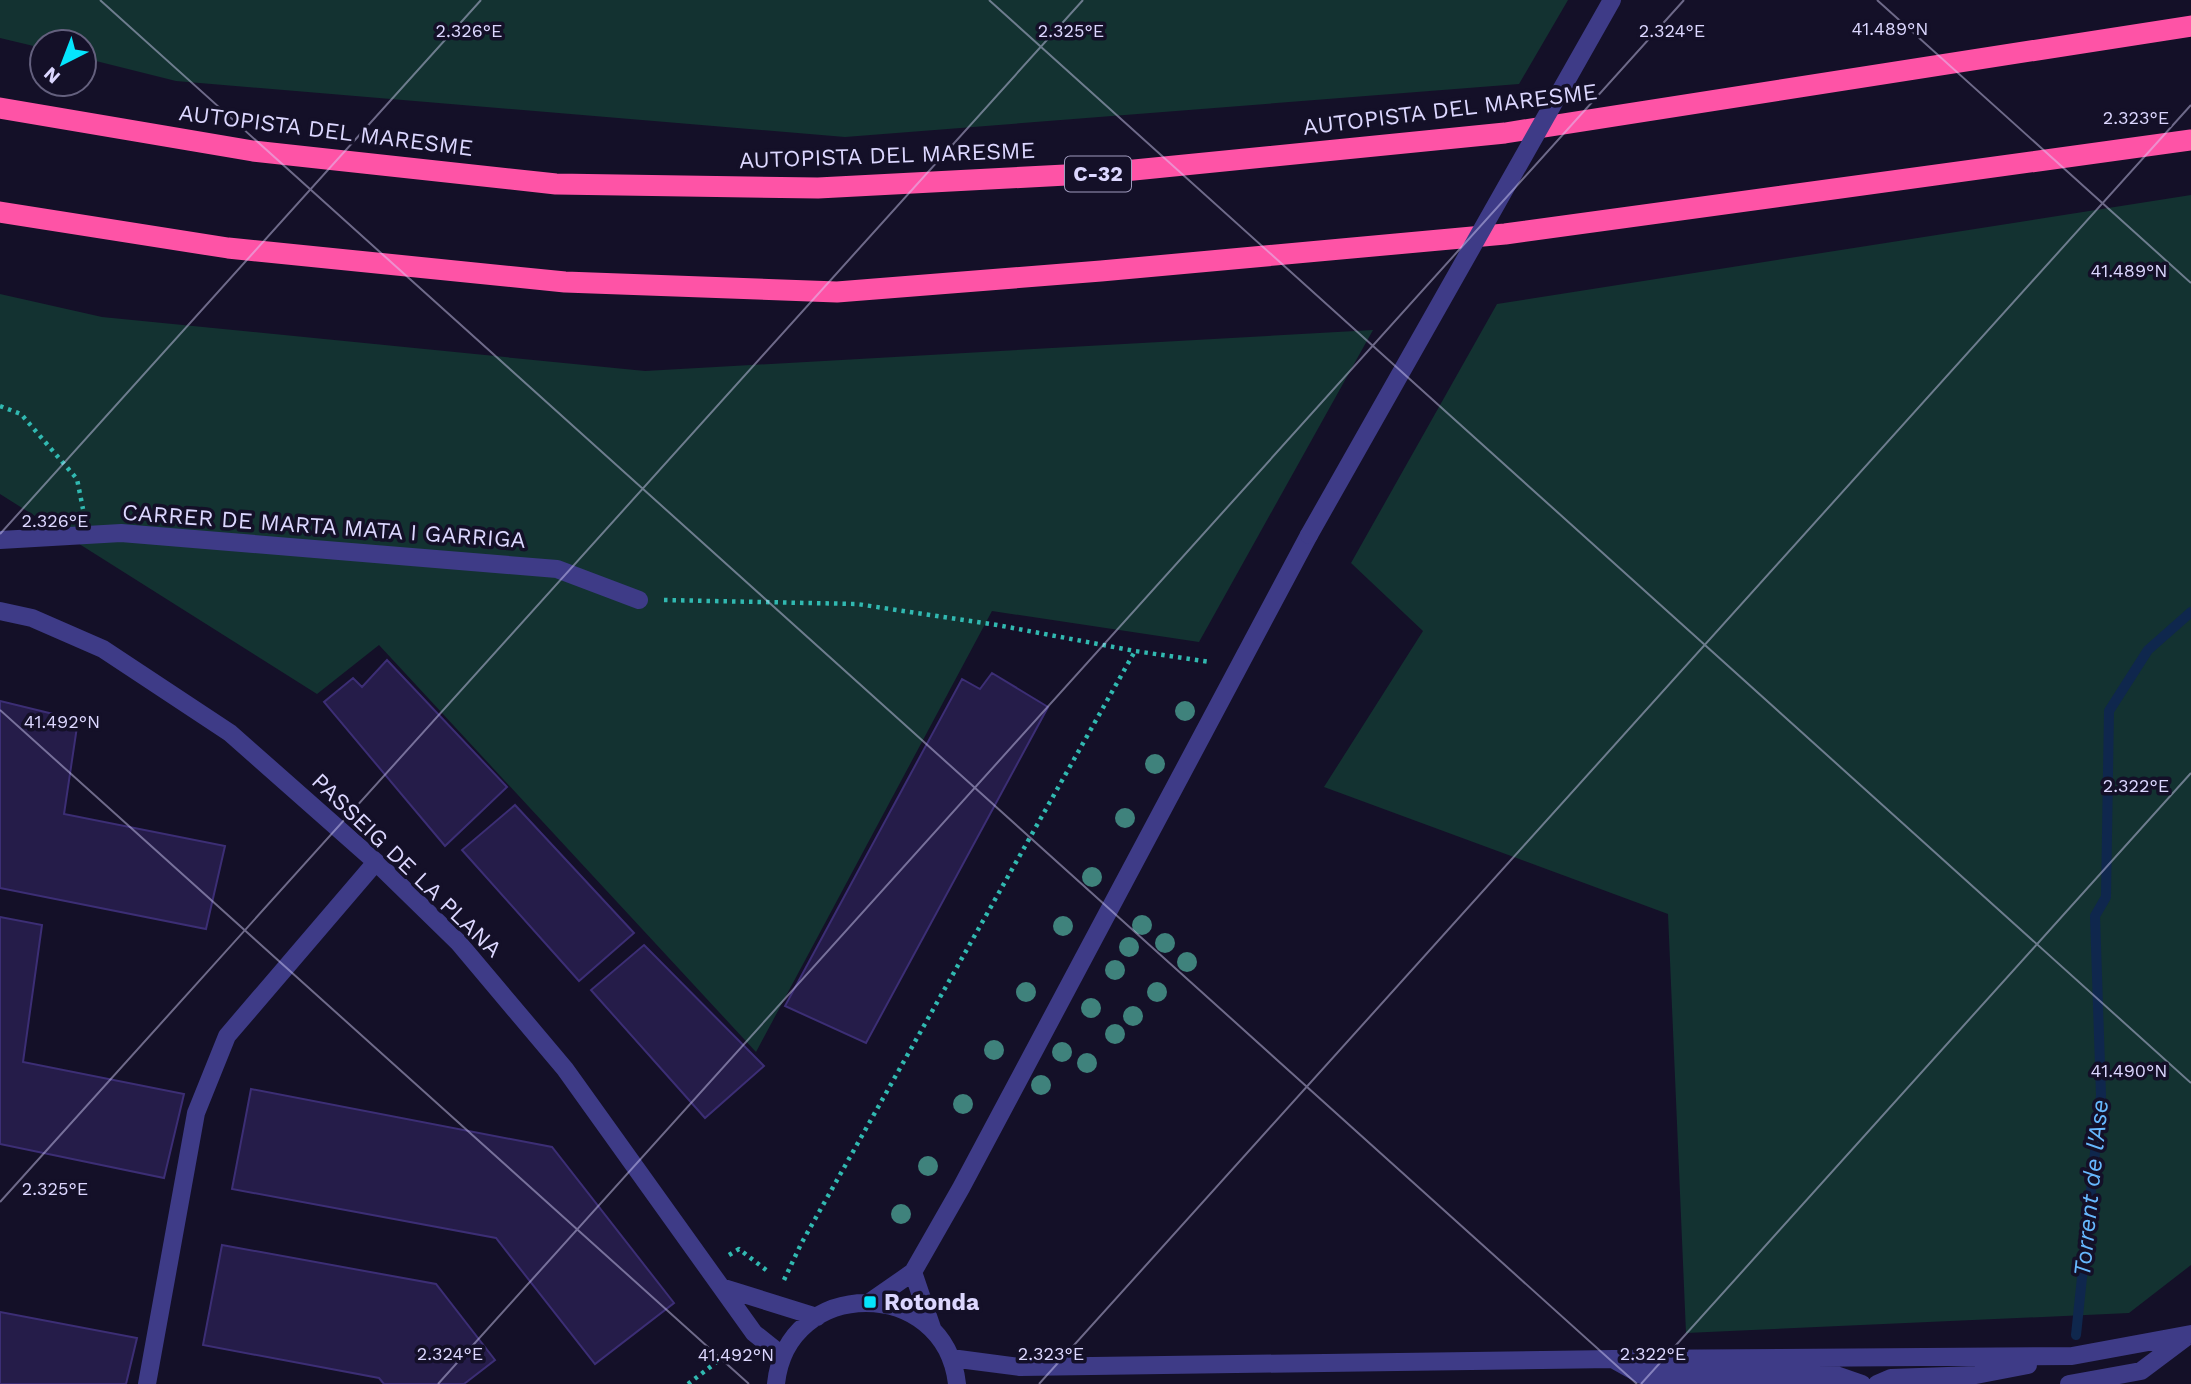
<svg xmlns="http://www.w3.org/2000/svg" width="2191" height="1384" font-family="'Work Sans',sans-serif">
<style>
.green{fill:#133231}
.lines{fill:none;stroke-linecap:round;stroke-linejoin:round}
.stream{stroke:#0f274d;stroke-width:10}
.building{fill:#251c49;stroke:#3c2e75;stroke-width:2}
.path{stroke:#31b9b1;stroke-width:4.5;stroke-dasharray:3.5 5;stroke-linecap:butt}
.minor{stroke:#3e3b87;stroke-width:18}
.highway{stroke:#fe53a6;stroke-width:21}
.minor-bridge{stroke:#3e3b87;stroke-width:18}
.tree{fill:#3f827c}
.ticks{fill:none;stroke:#dcd7ff;stroke-width:2;stroke-opacity:0.45}
.poi-dot{fill:#05e5fd;stroke:#141028;stroke-width:2.5}
.labels{text-anchor:middle;stroke-width:7;stroke-linejoin:round;paint-order:stroke}
.shield{fill:#141028;stroke:#a09bbe;stroke-width:2}
.shield-label{font-size:21px;font-weight:bold;fill:#dcd7ff}
.street-label{font-size:23px;fill:#dcd7ff;stroke:#141028}
.poi-label{font-size:23px;font-weight:bold;fill:#dcd7ff;stroke:#141028;text-anchor:start}
.water-label{font-size:24px;font-style:italic;fill:#66b8fe;stroke:#141028}
.ticks-label{font-size:18px;text-anchor:middle;fill:#dcd7ff;stroke:#141028;stroke-width:7;stroke-linejoin:round;paint-order:stroke}
</style>
<rect width="100%" height="100%" fill="#141028"/>
<path class="green" d="M0 0H1568L1519 84 845 137 176 81 84 58V42H42V48L0 38Z
M2191 195V1265L2129 1313 1686 1333 1668 914 1324 787 1423 631 1351 563 1497 304Z
M0 294 102 317 645 371 1373 330 1199 642 992 611 756 1052 379 645 317 694 0 494Z"/>
<g class="lines">
<path class="stream" d="M2076 1335 2101 1095 2095 916 2106 897 2109 711 2148 650 2191 612"/>
</g>
<path class="building" d="M387 660 507 787 445 846 324 702 353 678 362 687Z
M992 673 1048 707 866 1043 785 1006 962 679 980 689Z
M0 701 78 720 64 814 225 846 206 929 0 888Z
M515 805 634 933 579 981 462 850Z
M0 917 42 925 23 1062 184 1094 164 1178 0 1144Z
M644 945 764 1066 705 1118 591 990Z
M251 1089 552 1147 674 1303 595 1364 496 1238 232 1189Z
M222 1245 436 1284 495 1360 464 1384H384L379 1378 203 1345Z
M0 1312 137 1338 126 1384H0Z"/>
<g class="lines">
<path class="path" d="M0 406 21 414 77 479 83 509
M664 600 857 604 997 625 1135 651 1210 662
M729 1255 739 1249 770 1273
M784 1280 801 1244 1135 651
M688 1384 735 1348"/>
<path class="minor" d="M0 540 121 533 557 569 639 600
M0 611 32 618 103 649 230 733 376 862 458 942 565 1069 754 1333 783 1356
M913 1272 932 1328
M721 1287 817 1317
M870 1302 913 1272 961 1188 1309 535
M951 1358 1020 1367 1613 1359 2072 1356 2191 1334
M1616 1361 1641 1375H1836L1862 1384
M147 1384 196 1113 227 1036 376 862
M776 1384C787 1276 945 1276 957 1384
M1877 1384 1891 1378 1976 1375 2028 1365
M2069 1384 2141 1371 2185 1338"/>
<path class="highway" d="M0 108 253 151 556 184 818 188 1104 173 1505 133 2191 26
M0 212 228 248 565 282 837 292 1101 271 1505 234 2191 140"/>
<path class="minor-bridge" d="M1309 535 1612 0"/>
</g>
<g class="tree">
<circle cx="1185" cy="711" r="10"/>
<circle cx="1155" cy="764" r="10"/>
<circle cx="1125" cy="818" r="10"/>
<circle cx="1092" cy="877" r="10"/>
<circle cx="1142" cy="925" r="10"/>
<circle cx="1063" cy="926" r="10"/>
<circle cx="1165" cy="943" r="10"/>
<circle cx="1129" cy="947" r="10"/>
<circle cx="1187" cy="962" r="10"/>
<circle cx="1115" cy="970" r="10"/>
<circle cx="1026" cy="992" r="10"/>
<circle cx="1157" cy="992" r="10"/>
<circle cx="1091" cy="1008" r="10"/>
<circle cx="1133" cy="1016" r="10"/>
<circle cx="1115" cy="1034" r="10"/>
<circle cx="994" cy="1050" r="10"/>
<circle cx="1062" cy="1052" r="10"/>
<circle cx="1087" cy="1063" r="10"/>
<circle cx="1041" cy="1085" r="10"/>
<circle cx="963" cy="1104" r="10"/>
<circle cx="928" cy="1166" r="10"/>
<circle cx="901" cy="1214" r="10"/>
</g>
<path class="ticks" d="M100 0 1637 1384M989 0 2191 1083M1877 0 2191 283M0 534 481 0M0 710 749 1384M0 1202 1083 0M438 1384 1684 0M1039 1384 2191 105M1641 1384 2191 773"/>
<rect class="poi-dot" x="863" y="1295" width="14" height="14" rx="3.5"/>
<g class="labels">
<rect class="shield" x="1065" y="156.5" width="66" height="35" rx="5"/>
<g class="shield-label">
<text x="1098" y="181">C-32</text>
</g>
<g class="street-label">
<text transform="translate(1450 109) rotate(-7)" y="8">AUTOPISTA DEL MARESME</text>
<text transform="translate(326 130) rotate(7)" y="8">AUTOPISTA DEL MARESME</text>
<text transform="translate(887 155) rotate(-2)" y="8">AUTOPISTA DEL MARESME</text>
<text transform="translate(324 526) rotate(4)" y="8">CARRER DE MARTA MATA I GARRIGA</text>
<text transform="translate(407 865) rotate(44)" y="8">PASSEIG DE LA PLANA</text>
</g>
<g class="poi-label">
<text x="884" y="1310">Rotonda</text>
</g>
<g class="water-label">
<text transform="translate(2091 1188) rotate(-84)" y="8">Torrent de l'Ase</text>
</g>
</g>
<g class="ticks-label">
<text x="1890" y="35">41.489°N</text>
<text x="469" y="37">2.326°E</text>
<text x="1071" y="37">2.325°E</text>
<text x="1672" y="37">2.324°E</text>
<text x="2136" y="124">2.323°E</text>
<text x="2129" y="277">41.489°N</text>
<text x="55" y="527">2.326°E</text>
<text x="62" y="728">41.492°N</text>
<text x="2136" y="792">2.322°E</text>
<text x="2129" y="1077">41.490°N</text>
<text x="55" y="1195">2.325°E</text>
<text x="450" y="1360">2.324°E</text>
<text x="1051" y="1360">2.323°E</text>
<text x="1653" y="1360">2.322°E</text>
<text x="736" y="1361">41.492°N</text>
</g>
<g transform="translate(63 63) rotate(222)"><circle r="33" fill="#141028" stroke="#64607e" stroke-width="2"/>
<path d="M0-5L12 26L0 18L-12 26Z" fill="#05e5fd"/>
<text y="-10" font-size="19" font-weight="bold" text-anchor="middle" fill="#dcd7ff">N</text>
</g>
</svg>
